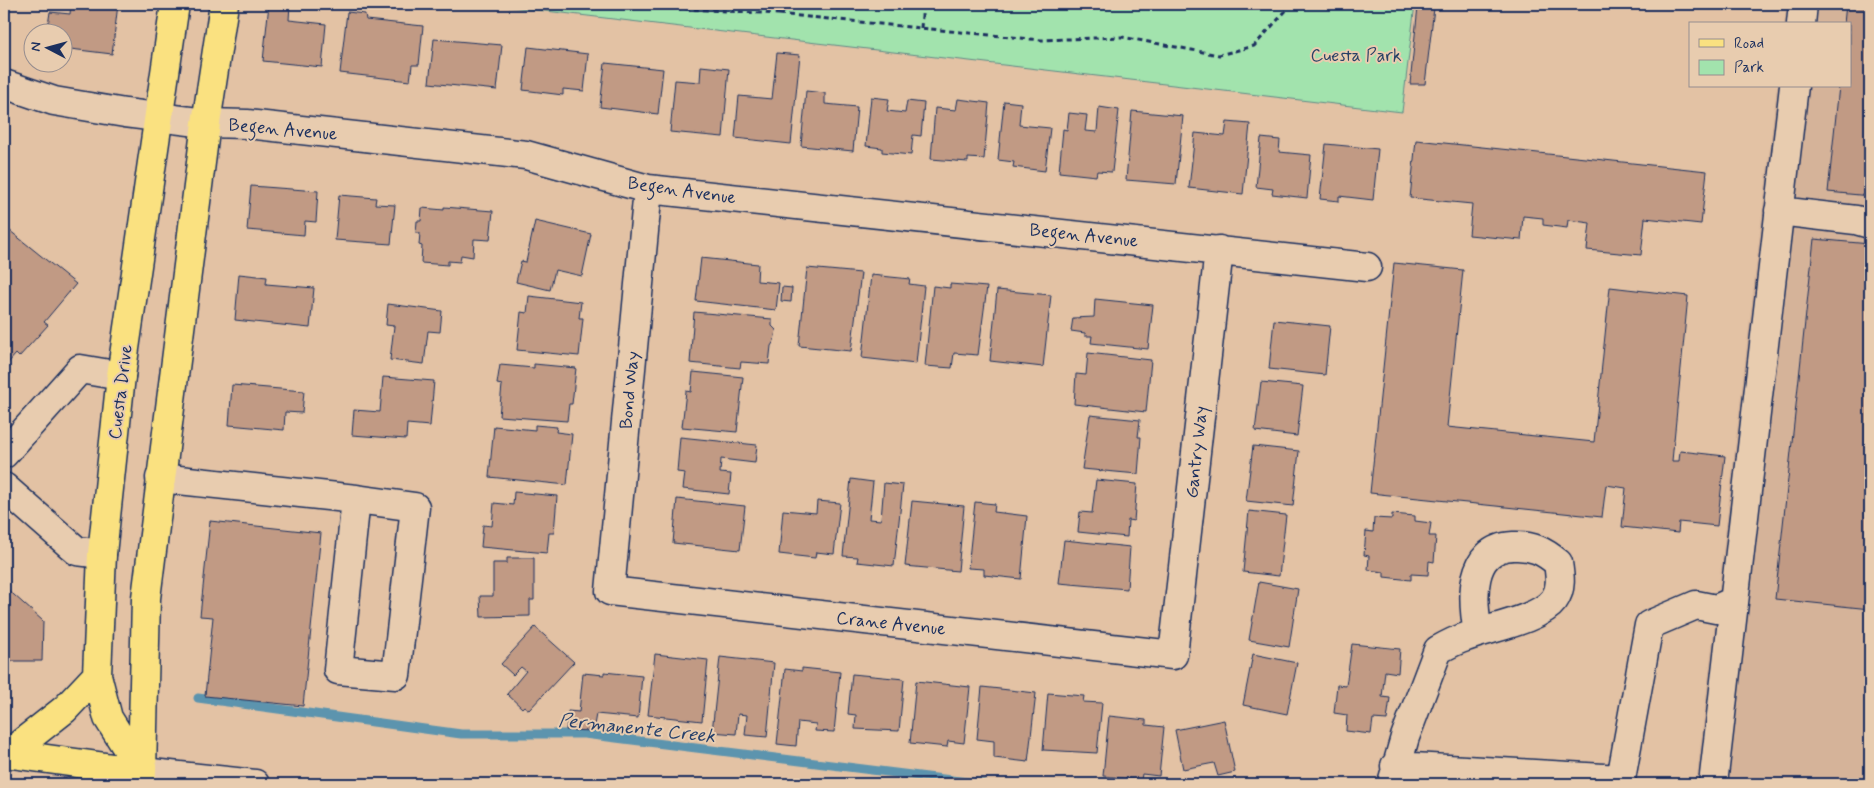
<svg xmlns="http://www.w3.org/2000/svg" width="1874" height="788" font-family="Mynerve,sans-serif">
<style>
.built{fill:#d5b399}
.green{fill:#a2e3ad;stroke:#5e8986}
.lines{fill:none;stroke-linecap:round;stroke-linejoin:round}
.stream{stroke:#5c94ae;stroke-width:9}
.building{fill:#c19a84;stroke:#1b2f5e}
.minor-casing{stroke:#1b2f5e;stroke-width:31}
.major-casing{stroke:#1b2f5e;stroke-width:31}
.path{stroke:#1b2f5e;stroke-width:3;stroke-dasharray:5 4;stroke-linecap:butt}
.minor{stroke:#e8ccaf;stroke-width:28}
.major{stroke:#fae180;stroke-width:28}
.labels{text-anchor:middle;stroke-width:4;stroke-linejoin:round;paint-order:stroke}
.park-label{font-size:18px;fill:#284166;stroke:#e8ccaf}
.street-label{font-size:18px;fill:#1b2f5e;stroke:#e8ccaf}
.water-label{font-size:19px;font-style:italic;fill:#26406b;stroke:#e8ccaf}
</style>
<rect width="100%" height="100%" fill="#e3c2a4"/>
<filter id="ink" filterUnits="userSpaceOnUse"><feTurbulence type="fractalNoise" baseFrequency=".02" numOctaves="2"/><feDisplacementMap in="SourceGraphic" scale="10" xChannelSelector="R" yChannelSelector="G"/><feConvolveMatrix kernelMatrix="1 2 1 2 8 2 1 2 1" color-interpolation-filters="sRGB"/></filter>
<g filter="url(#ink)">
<path class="built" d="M1787 4H1870V784H1696L1777 86H1850V24H1784Z"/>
<path class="green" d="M486 4H1415L1402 112Z"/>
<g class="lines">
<path class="stream" d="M198 698 461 734H584L983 784"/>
</g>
<path class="building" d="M71 4H118L112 54 62 48V32H47L50 12 70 14Z
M269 4H290L289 20 326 24 322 67 263 61Z
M1846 4H1870V196L1828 192 1839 86H1850V24H1844Z
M1418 6 1434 8 1425 84H1410Z
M347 12 365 14 366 20 423 26 419 65H412L410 81 340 73Z
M434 39 502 45 497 90 429 83Z
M528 47 588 54 584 91 563 89V95L523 90Z
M777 53 800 55 791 144 735 138 739 96 772 99Z
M605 63 663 69 658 114 600 107Z
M701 66 729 69 723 137 670 132 675 80 700 82Z
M806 91 825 93V104L857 107 853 151 801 146Z
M871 97 889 99 887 111 905 113 907 101 924 103 921 136 913 135 911 155 882 152V148L866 146Z
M958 99 989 103 984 159 968 158V162L931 159 935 108 956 110Z
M1004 101 1021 103 1019 125 1050 128 1045 171 1013 167 1014 162 998 160Z
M1099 107 1119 110 1112 172 1097 171 1096 176 1059 172 1063 129 1067 130 1069 113 1087 115 1085 131 1097 132Z
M1132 111 1183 116 1176 184 1126 180Z
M1227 122 1250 124 1243 194 1189 188 1195 133 1225 136Z
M1261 138 1280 140 1279 152 1311 155 1307 198 1272 194 1273 189 1256 187Z
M1416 140 1707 171 1701 224 1645 218 1641 255 1587 250 1590 223 1568 220 1567 228 1543 225V218L1523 216 1521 240 1469 235 1472 204 1410 198Z
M1326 144 1378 149 1373 200 1339 196V201L1320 199Z
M251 186 318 191 316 222 305 221 304 235 247 230Z
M339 195 376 198 375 204 395 205 391 244 335 240Z
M444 207 493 211 490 240 474 239 473 257 461 255 460 262 448 261V265L421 263 422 246 419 245 420 233H416L417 221H421L422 208 444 210Z
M535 221 591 234 582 276 555 270 550 290 516 282 521 261 526 262Z
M4 226 76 284 44 322 48 325 19 357 16 354 8 363 4 360Z
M1814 239 1870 244V609L1775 599Z
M701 258 758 264 757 281 779 283 776 310 696 301Z
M1394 263 1463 270 1447 427 1594 442 1610 287 1688 296 1672 461H1679L1680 451 1725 456 1717 526 1679 522 1678 533 1622 527 1626 488 1606 485 1602 517 1370 493Z
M807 268 861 273 851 351 799 346Z
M239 274 267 277 266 284 314 288 310 328 235 320Z
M871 275 910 279 909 284 924 286 916 364 862 358Z
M950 284 987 287 978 355 954 353 952 368 925 366 933 286 950 288Z
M782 287 792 288 791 302 781 301Z
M997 290 1051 295 1043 367 990 361Z
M529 296 581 302 579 318H583L579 356 517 350 521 312 527 313Z
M1095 299 1153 305 1148 349 1091 343 1092 336H1085V333L1071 331 1073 318 1094 317Z
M388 304 442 311 440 332 428 331 424 364 390 360 394 326 386 325Z
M694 312 772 319V326L776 330 774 341 771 346 769 364 741 362 740 368 690 363Z
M1274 320 1330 326 1325 375 1269 369Z
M1088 353 1151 360 1146 412 1074 404 1076 374 1086 375Z
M534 364 576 368 572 404H569L567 421 499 416 502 385 497 384 500 365 534 368Z
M693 372 743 377 737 432 682 427 686 391 691 392Z
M383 377 434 381 430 426 407 424 406 439 352 435 354 410 380 412Z
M1261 382 1303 386 1297 436 1255 431Z
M232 385 304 391 302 413 285 412 284 430 229 425Z
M1090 415 1140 420 1138 437H1141L1138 474 1082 469Z
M535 425 557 427 556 432 572 434 567 485 489 477 494 426 535 430Z
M680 437 757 445 755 463 721 459 720 473 731 474 729 494 683 489 685 473 677 472Z
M1253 446 1299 451 1293 506 1246 501Z
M851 479 873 482 869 519 881 520 884 483 903 485 894 566 857 562 858 557 843 556Z
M1096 480 1137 484 1134 521 1128 520 1127 537 1078 532 1080 512 1092 513Z
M514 492 557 496 554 533H549L547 553 481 547 483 525 492 526 494 503 513 505Z
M677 499 745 506 740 550 673 543Z
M817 501 840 503 834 554 816 552 815 558 779 554 783 510 816 513Z
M912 501 964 506 958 571 905 566Z
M975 502 995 504 994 512 1027 516 1021 579 984 575V569L968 568Z
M1249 511 1286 515 1279 576 1243 572Z
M1392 514 1415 516V521L1431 523 1429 536H1436L1434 562 1429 561 1428 575 1411 574V580L1384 577V572L1368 570 1369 556 1364 555 1366 531 1373 532 1374 518 1392 519Z
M210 521 321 533 303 706 205 696 213 617 200 616Z
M1064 540 1130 547 1127 589 1059 583Z
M507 558H534V600H530V616L481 617 480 596H493V563H507Z
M1259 582 1298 589 1289 647 1249 640Z
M4 586 43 621 42 661H4Z
M535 627 574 662 529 710 524 706 522 708 507 694 526 671 521 667 513 675 501 664Z
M1352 644 1400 649 1398 673 1385 671 1382 697 1390 698 1387 720 1373 719 1371 734 1346 731 1347 715 1334 713 1337 685 1346 686Z
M655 654 708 660 702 721 648 715Z
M1253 654 1297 663 1287 714 1243 705Z
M720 657 774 663 767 737 745 735 747 715 738 714 736 734 712 732Z
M802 668 840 672 834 732 815 731 816 724 798 722 796 746 777 744 785 669 802 671Z
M604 672 642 676 638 718 596 714 593 731 566 730 568 711 579 712 583 673 604 675Z
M852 674 904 679 899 731 855 729 856 715 848 714Z
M916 681 970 687 964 743 948 741 947 747 910 743Z
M982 687 1036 693 1028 762 994 758V741L977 739Z
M1048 693 1084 696 1083 702 1102 703 1097 753 1043 750Z
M1109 716 1146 720V725L1164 727 1159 776 1142 774 1141 780 1103 776Z
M1224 720 1235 772 1218 776 1214 763 1183 769 1175 730Z"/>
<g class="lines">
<defs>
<path id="minor" d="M1801 24 1803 4
M4 84 54 101 125 113 206 123 247 124 526 155 648 189 1367 267
M648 189 610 591 1173 655 1219 250
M1779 211 1856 220 1870 224
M4 454 80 369 121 376
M160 478 356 499 338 670 396 675 415 507 356 499
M4 487 77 551 102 554
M1395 766 1621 779 1649 625 1696 605 1716 609 1734 601
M142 772 255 784
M1392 783 1405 737 1438 650C1447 645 1456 640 1466 637 1489 628 1539 620 1554 600 1562 589 1560 576 1558 563 1544 551 1532 545 1513 546 1468 548 1472 600 1478 633
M1713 784 1794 86"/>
<path id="major" d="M4 753 142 772
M9 753 65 709 97 675
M142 772 108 718 97 675 102 554 121 376 175 4
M142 772 146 598 206 123 224 4"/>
</defs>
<use href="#minor" class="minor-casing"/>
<use href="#major" class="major-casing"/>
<path class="path" d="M604 4 779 14 794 4
M779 14 1041 40 1122 37 1219 55 1254 46 1292 4
M921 28 923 4"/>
<use href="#minor" class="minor"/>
<use href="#major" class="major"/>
</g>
</g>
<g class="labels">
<g class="park-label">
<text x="1356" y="61">Cuesta Park</text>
</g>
<g class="street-label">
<text transform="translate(283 129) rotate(5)" y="6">Begen Avenue</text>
<text transform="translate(682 190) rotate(8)" y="6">Begen Avenue</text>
<text transform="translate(1084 235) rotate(6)" y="6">Begen Avenue</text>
<text transform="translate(629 390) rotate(-85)" y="6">Bond Way</text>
<text transform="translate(120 392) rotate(-83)" y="6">Cuesta Drive</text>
<text transform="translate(1196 452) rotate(-84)" y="6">Gantry Way</text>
<text transform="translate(891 623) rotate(6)" y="6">Crane Avenue</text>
</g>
<g class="water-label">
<text transform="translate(637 727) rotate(6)" y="7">Permanente Creek</text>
</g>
</g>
<rect width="1874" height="788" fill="none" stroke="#e8ccaf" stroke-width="20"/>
<rect x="10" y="10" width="1854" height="768" fill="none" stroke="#1b2f5e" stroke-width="2" filter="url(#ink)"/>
<rect x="1689" y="22" width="162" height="65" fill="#e8ccaf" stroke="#968d8f"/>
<rect x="1699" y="39" width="25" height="8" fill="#fae180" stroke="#968d8f"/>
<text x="1734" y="48" font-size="15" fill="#1b2f5e">Road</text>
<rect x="1699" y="60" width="25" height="15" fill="#a2e3ad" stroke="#968d8f"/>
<text x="1734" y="72" font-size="15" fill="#1b2f5e">Park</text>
<g transform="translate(48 48) rotate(276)"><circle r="24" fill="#e8ccaf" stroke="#968d8f"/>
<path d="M0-4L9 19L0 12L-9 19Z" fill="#1b2f5e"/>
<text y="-8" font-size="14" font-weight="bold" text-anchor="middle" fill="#1b2f5e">N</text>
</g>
</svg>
